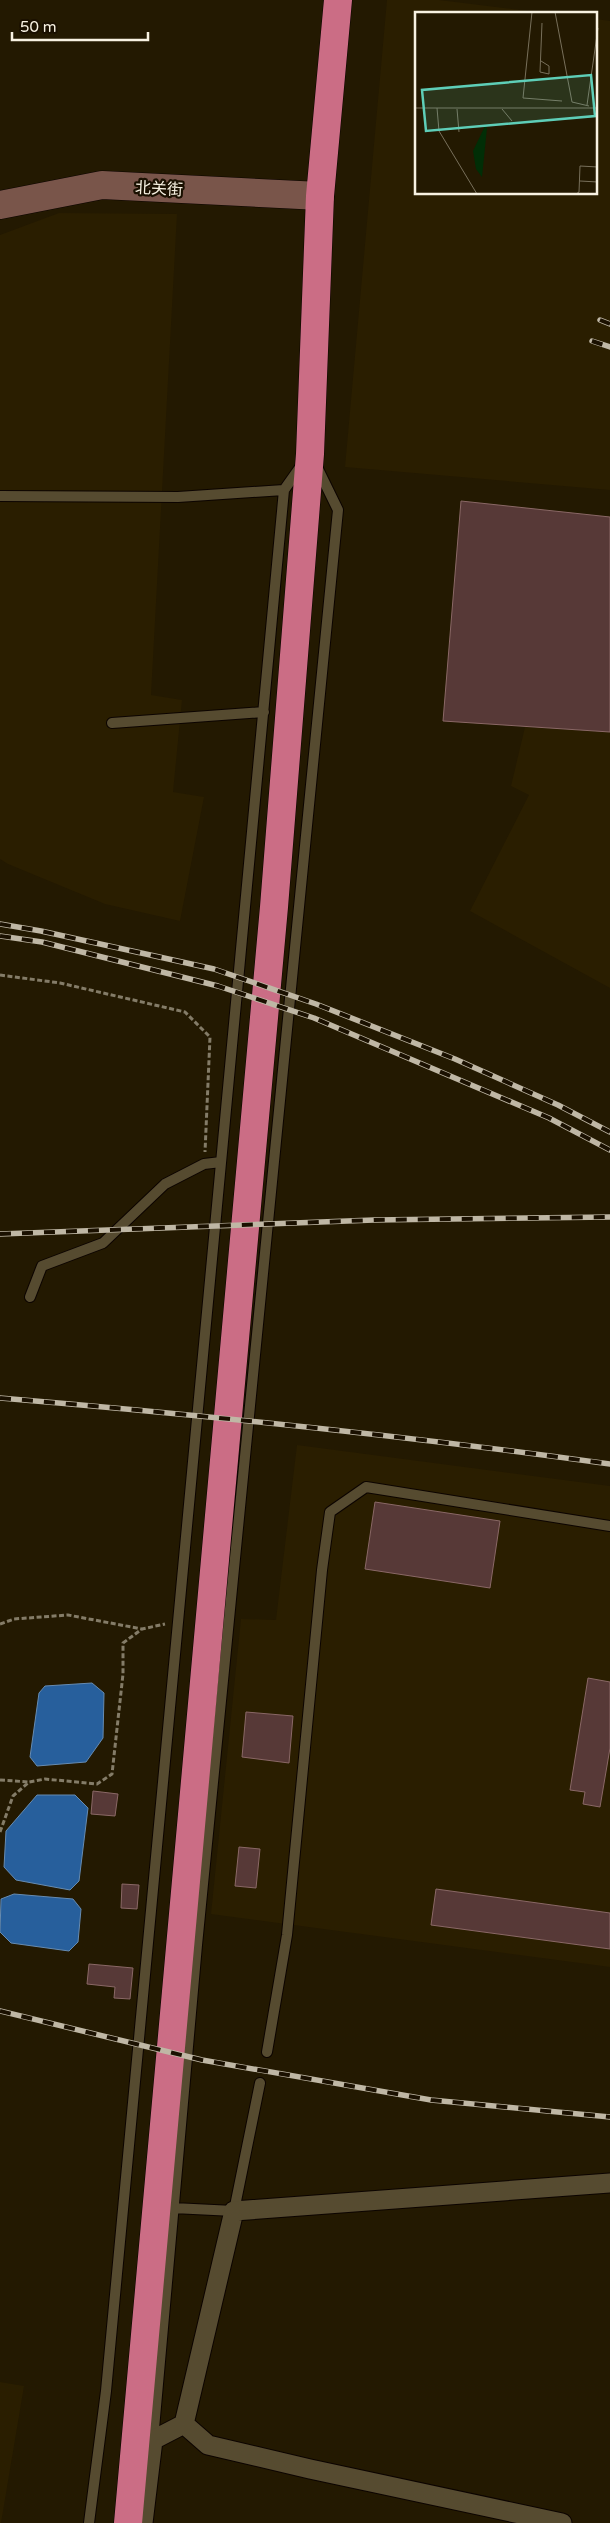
<svg xmlns="http://www.w3.org/2000/svg" width="610" height="2523" font-family="'Varela Round','Noto Sans SC',sans-serif">
<style>
.built{fill:#2a1e00}
.water{fill:#275f9c;stroke:#668bb1}
.building{fill:#573937;stroke:#8a6866}
.lines{fill:none;stroke-linecap:round;stroke-linejoin:round}
.lane-casing{stroke:#0c0400;stroke-width:12}
.street-casing{stroke:#0c0400;stroke-width:21}
.secondary-casing{stroke:#0c0400;stroke-width:29}
.highway-casing{stroke:#0c0400;stroke-width:29}
.path{stroke:#847c68;stroke-width:3;stroke-dasharray:5 2.5;stroke-linecap:butt}
.lane{stroke:#564b30;stroke-width:10}
.street{stroke:#564b30;stroke-width:19}
.secondary{stroke:#79554a;stroke-width:28}
.highway{stroke:#cb6d85;stroke-width:28}
.rail-casing{stroke:#bfb7a5;stroke-width:5.5}
.rail{stroke:#1a1000;stroke-width:4;stroke-dasharray:11;stroke-linecap:butt}
.labels{text-anchor:middle;stroke-width:4.5;stroke-linejoin:round;paint-order:stroke}
.street-label{font-size:16px;fill:#f8f2e2;stroke:#1a1000}
.inset-road{fill:none;stroke:#78705b;stroke-width:1}
.view{fill:#5eceb8;fill-opacity:0.15;stroke:#5eceb8;stroke-width:2.5}
.inset-edge{fill:none;stroke:#f8f2e2;stroke-width:2.5}
</style>
<rect width="100%" height="100%" fill="#231901"/>
<path class="built" d="M387 0H439L552 14H416V194H596V19L610 21V490L345 467Z
M59 213 177 214 151 695 182 700 173 792 204 797 180 921 105 904 8 864 0 859V235Z
M525 727 610 732V988L470 911 529 795 511 786Z
M297 1445 610 1486V1967L211 1914 241 1619 276 1620Z
M0 2382 24 2386 1 2523H0Z"/>
<path class="water" d="M92 1683 104 1693 103 1738 86 1762 37 1766 30 1757 39 1693 45 1686Z
M37 1795H75L88 1808 79 1881 70 1890 16 1880 4 1867 6 1831Z
M14 1894 73 1899 81 1909 78 1942 69 1951 11 1943 0 1932 1 1899Z"/>
<path class="building" d="M461 501 610 517V732L443 721Z
M375 1502 500 1521 490 1588 365 1569Z
M588 1678 610 1682V1748L600 1807 583 1804 585 1792 570 1790Z
M246 1712 293 1716 289 1763 242 1757Z
M93 1791 118 1794 115 1816 91 1814Z
M239 1847 260 1849 256 1888 235 1886Z
M122 1884 139 1885 137 1909 121 1908Z
M436 1889 610 1913V1949L431 1925Z
M89 1964 133 1968 130 1999 114 1998 115 1987 87 1984Z"/>
<g class="lines">
<defs>
<path id="lane" d="M0 496 178 497 284 490
M112 723 264 712
M30 1297 42 1266 103 1243 165 1184 204 1164 221 1162
M267 2052 287 1935 322 1570 330 1512 366 1487 610 1526
M173 2208 234 2211 260 2083
M153 2440 197 1945 338 510 317 467
M89 2523 106 2391 284 490 301 466"/>
<path id="street" d="M184 2424 208 2445 310 2469 562 2523
M143 2523 153 2440 184 2424 234 2211 610 2183"/>
<path id="secondary" d="M0 205 102 185 320 196"/>
<path id="highway" d="M128 2523 274 907 310 454 320 196 338 0"/>
</defs>
<use href="#lane" class="lane-casing"/>
<use href="#street" class="street-casing"/>
<use href="#secondary" class="secondary-casing"/>
<use href="#highway" class="highway-casing"/>
<path class="path" d="M0 975 60 983 185 1012 210 1037 205 1152
M0 1624 14 1619 68 1615 142 1629
M0 1780 29 1782
M0 1832 13 1796 29 1782 45 1779 97 1784 112 1774 123 1674V1643L142 1629 165 1624"/>
<use href="#lane" class="lane"/>
<use href="#street" class="street"/>
<use href="#secondary" class="secondary"/>
<use href="#highway" class="highway"/>
<defs>
<path id="rail" d="M600 320 610 324
M592 341 610 347
M0 924 41 931 214 969 316 1004 455 1059 558 1105 610 1132
M0 936 42 942 218 986 314 1018 549 1118 610 1150
M0 1234 374 1220 610 1217
M0 1398C204 1415 407 1436 610 1464
M0 2011 202 2060 431 2100 610 2117"/>
</defs>
<use href="#rail" class="rail-casing"/>
<use href="#rail" class="rail"/>
</g>
<g class="labels">
<g class="street-label">
<text transform="translate(159 188) rotate(3)" y="6">北关街</text>
</g>
</g>
<g transform="translate(415 12)">
<rect width="182" height="182" fill="#231901"/>
<path d="M70 114 72 116 67 165 61 157 58 139Z" fill="#012e06"/>
<path class="inset-road" d="M117 0 108 86 147 89M140 0 157 90 174 94M126 49 134 54V62L125 60 127 11M172 93 183 16M0 96H183M22 96 24 119 62 182M42 97 44 120M87 97 97 109M165 169 183 170M161 182 164 180 165 154 183 155"/>
<path class="view" d="M176 63 180 104 11 119 7 78Z"/>
<rect width="182" height="182" class="inset-edge"/>
</g>
<path d="M12 32v8h136v-8" fill="none" stroke="#f8f2e2" stroke-width="2.5"/>
<text x="20" y="32" font-size="15" fill="#f8f2e2" stroke="#1a1000" stroke-width="4" paint-order="stroke">50 m</text>
</svg>
